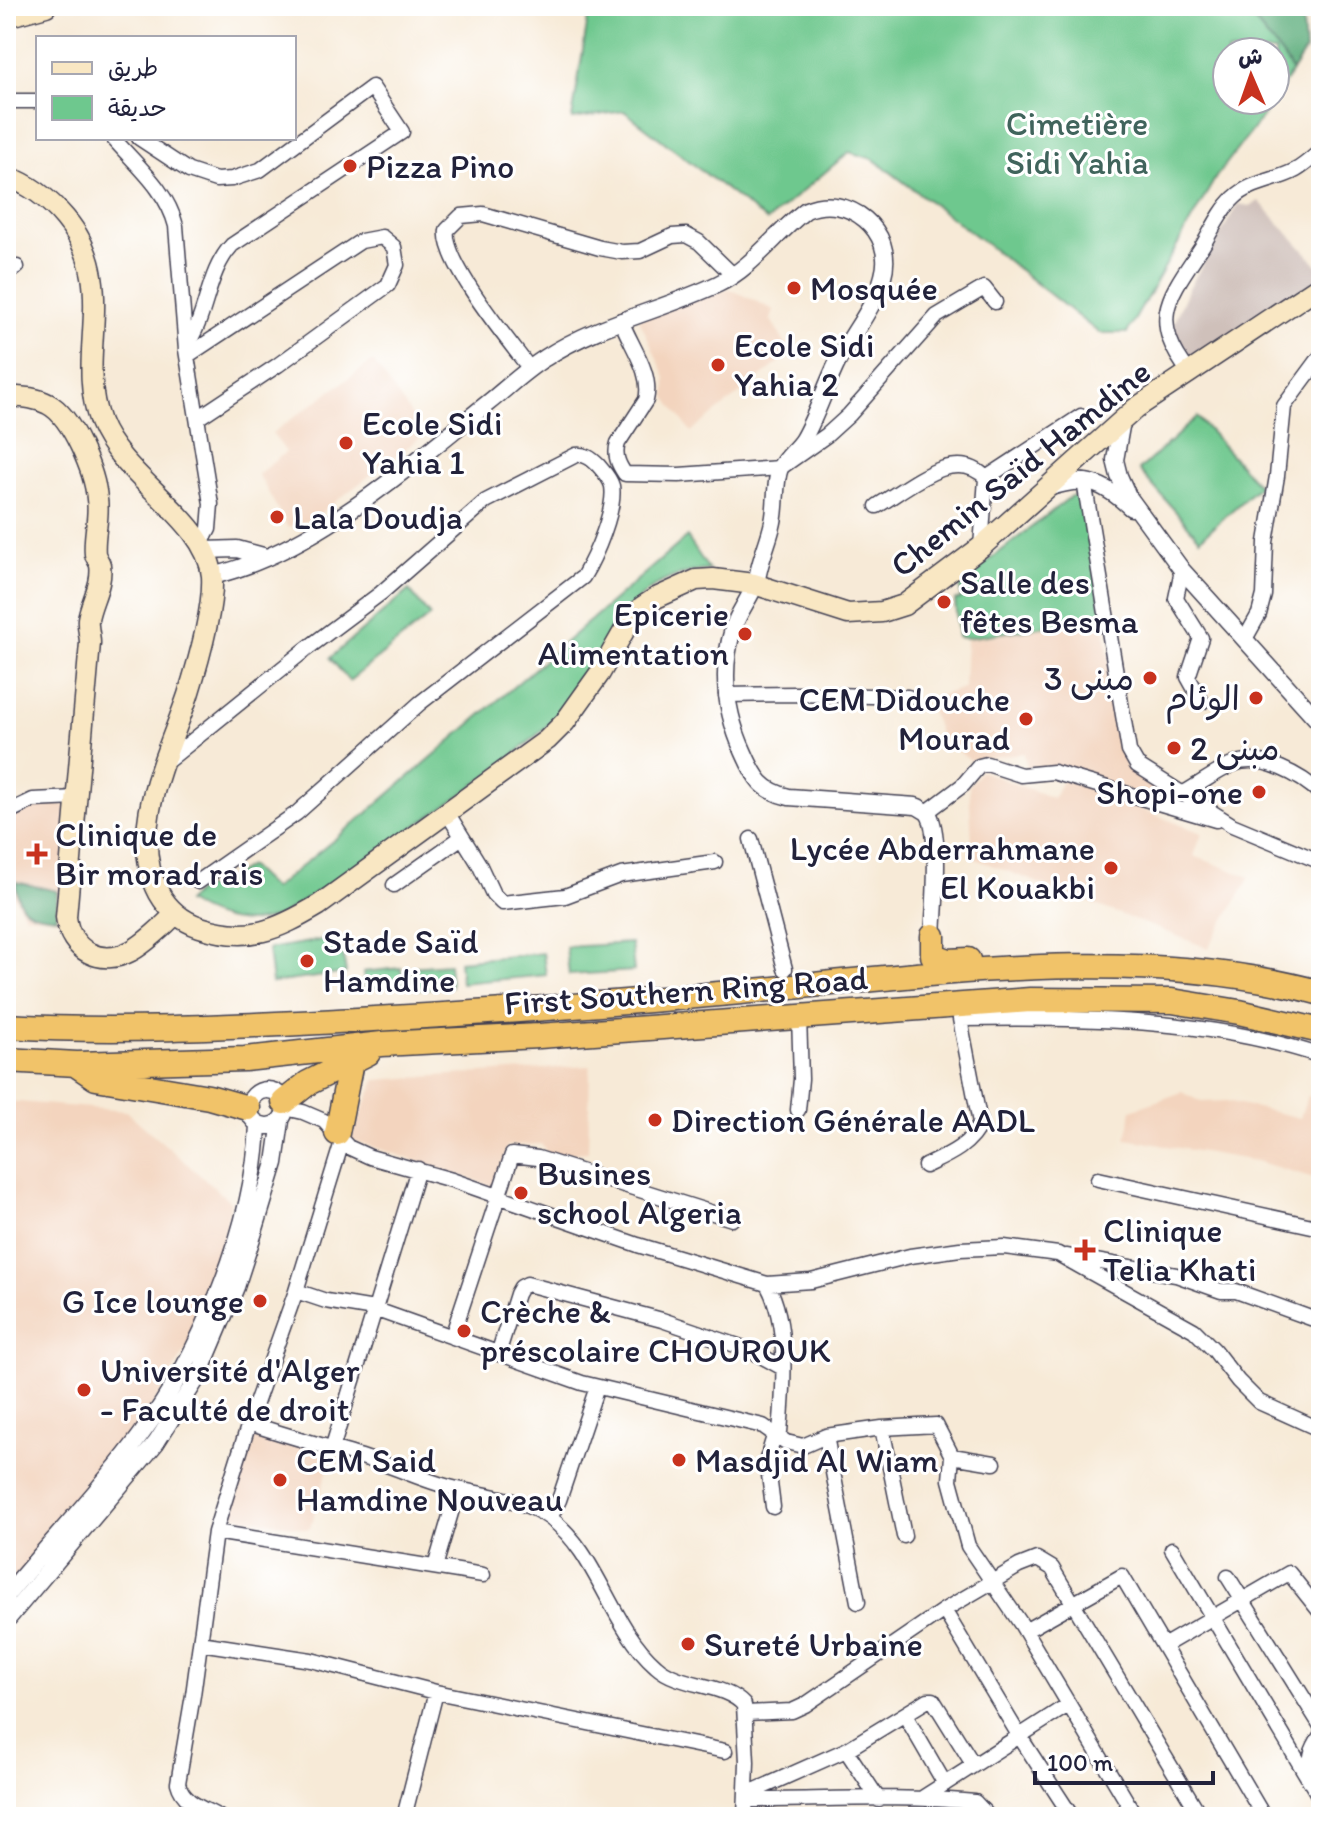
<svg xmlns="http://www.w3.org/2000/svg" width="1327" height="1823" font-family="Itim,'Playpen Sans Arabic',sans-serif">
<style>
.built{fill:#f3d4be}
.industrial{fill:#cfc0ba}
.green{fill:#6ec88e;stroke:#487564;stroke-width:2}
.forest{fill:#5aac79;stroke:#3e675a;stroke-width:2}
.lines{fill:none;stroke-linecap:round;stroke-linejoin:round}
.minor-casing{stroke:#424052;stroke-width:17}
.tertiary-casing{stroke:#424052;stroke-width:19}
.secondary-casing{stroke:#424052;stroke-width:23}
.motorway-casing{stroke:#424052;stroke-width:27}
.minor{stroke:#fff;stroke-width:14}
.tertiary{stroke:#fff;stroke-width:16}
.secondary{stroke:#f9e7c3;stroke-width:20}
.motorway{stroke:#f1c369;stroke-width:24}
.poi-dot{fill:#c8321e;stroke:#fff;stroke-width:3}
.labels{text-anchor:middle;stroke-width:6;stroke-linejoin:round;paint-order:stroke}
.park-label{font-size:34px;fill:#40645c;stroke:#fff}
.poi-label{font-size:34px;fill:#22223b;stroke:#fff;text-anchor:start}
.street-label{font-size:34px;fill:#22223b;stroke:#fff}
</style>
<rect width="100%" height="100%" fill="#fff"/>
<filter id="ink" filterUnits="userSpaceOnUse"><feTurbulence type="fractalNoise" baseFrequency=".0125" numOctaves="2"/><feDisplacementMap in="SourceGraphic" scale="16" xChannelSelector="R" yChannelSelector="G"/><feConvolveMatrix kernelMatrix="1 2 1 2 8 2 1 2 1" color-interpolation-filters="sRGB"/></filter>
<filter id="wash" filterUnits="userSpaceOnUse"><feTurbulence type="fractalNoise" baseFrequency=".006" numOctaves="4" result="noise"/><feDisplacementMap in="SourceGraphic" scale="32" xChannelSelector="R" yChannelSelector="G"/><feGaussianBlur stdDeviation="1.8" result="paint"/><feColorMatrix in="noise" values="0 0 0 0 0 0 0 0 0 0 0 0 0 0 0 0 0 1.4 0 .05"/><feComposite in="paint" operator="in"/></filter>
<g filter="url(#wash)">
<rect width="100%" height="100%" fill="#f7ead7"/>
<path class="built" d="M730 289 774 310 771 320 791 353 691 432 666 397V378L639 319 701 294Z
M373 361 425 434 314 518 288 528 258 474 286 452 272 433Z
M1103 618 1125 768 1200 808 1199 812 1047 766 1027 771 1024 753 970 760 941 739 927 699 964 688 966 638Z
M981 771 1053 798 1063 779 1202 833 1194 856 1250 877 1208 948 973 858 969 786Z
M35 804 71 805 62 919 25 915 11 891 6 889V818Z
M590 1066 588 1152 549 1155 541 1144 507 1146 495 1187 350 1139 376 1080Z
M1182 1092 1201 1102 1227 1101 1300 1118 1307 1096 1321 1099V1180L1256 1161 1126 1139 1132 1110Z
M6 1101 126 1111 231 1202 220 1250 189 1345 135 1435 6 1591Z
M252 1424 335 1446 310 1527 307 1529 225 1514Z"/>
<path class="industrial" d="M1259 201 1321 269V280L1193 363 1181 353 1172 334 1174 322 1189 288 1238 204 1250 206Z"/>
<path class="green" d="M590 6H1245C1258 31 1279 46 1292 71L1275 100V52H1227V100H1275L1216 177 1127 333H1099L989 246 873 159 849 152 767 221 624 111 572 119Z
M1197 417 1259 486 1200 539 1139 470Z
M1082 496 1103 618 966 638 958 637 955 600 961 599 960 583 1070 497Z
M687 537 709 570C646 573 622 614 594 664 586 678 579 694 568 705 508 768 432 815 360 863 341 876 323 888 304 900 296 905 287 913 278 916 246 929 214 919 186 902L201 888H212L249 866 273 889 366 814Z
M409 590 430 616 349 681 330 658Z
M340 937 346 973 272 983 268 949Z
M631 943 634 971 569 975 566 947Z
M543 953 546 975 461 983 459 961Z
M449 964 451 986 415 989 411 967Z
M401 968 403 985 365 988 363 972Z"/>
<path class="forest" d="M1245 6H1302L1305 51 1292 71C1279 46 1258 31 1245 6Z
M16 882 57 891 56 917C31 914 16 912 16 882Z"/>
</g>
<g filter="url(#ink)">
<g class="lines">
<defs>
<path id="minor" d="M6 101H38
M113 138C137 166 167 190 176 226L186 350 211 504 209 529 201 544
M139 138 189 171 216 180 232 179 260 170 372 87 402 132 232 245C206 273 208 316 186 346
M6 273 17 267
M621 320C630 345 653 373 646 400L618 443C614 455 618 464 625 474L679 475 780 468 827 435 849 415 937 316 984 288 995 302
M187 356 361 241 382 237 394 247 397 265 388 285 278 365 198 418
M530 369C509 341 442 261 447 230L461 216 483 214 600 248 622 252 640 251 672 236 686 235 699 242 733 275
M1189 372C1147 318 1170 295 1203 245 1212 230 1221 210 1234 198 1250 182 1276 181 1296 170 1305 165 1313 157 1321 151
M986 478 1081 416
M1084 481 1129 751 1137 765 1232 825 1321 862
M877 506C908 488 955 445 986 478L981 547
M1182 570 1176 598 1201 638 1188 677 1202 702
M1245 639 1259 614 1264 595 1266 542 1277 476 1284 406 1321 356
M726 695 796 694 908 697
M165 763 305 650 381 593 486 501 576 455C585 454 591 458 598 465 603 471 610 478 612 486 616 510 595 557 583 577L420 703 297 813 198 882
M1184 793C1200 784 1217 771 1234 764 1262 753 1302 776 1321 794
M927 812 963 785 979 766 987 764 1021 775 1053 772 1216 820
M6 813 33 800 77 798
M448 814 479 864 493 894 502 903 565 896 621 875 715 862
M751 839 785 969
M394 885 462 837
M285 1108 303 1112 324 1121 348 1147 370 1157 452 1180 638 1245 767 1284 811 1281 910 1256 960 1249 1004 1247 1058 1254 1194 1330 1214 1350 1238 1381 1259 1402 1321 1430
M798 1110 801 1079 799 1016
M925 1166C946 1156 971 1146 980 1123L960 1019C1080 1017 1207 1018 1321 1056
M1098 1179 1321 1228
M1066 1256 1176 1275 1221 1291H1236L1316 1320
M767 1284C789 1323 784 1388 780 1432L775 1433 767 1459 773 1507
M296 1291 326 1301 374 1309 582 1383 763 1426 786 1442 803 1446 826 1436 882 1428 936 1425 952 1456 950 1480 968 1546 1021 1624 1136 1817
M452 1337 512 1155 538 1158 732 1219
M498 1354 517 1294 521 1287 527 1284 662 1320 750 1350 783 1368
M249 1423C289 1437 330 1447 371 1460 400 1468 428 1483 458 1489 488 1496 524 1499 550 1518 598 1553 610 1626 656 1666 680 1688 723 1682 744 1705L747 1762 745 1817
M882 1428 904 1536
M826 1436 858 1602
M332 1449 418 1169
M952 1456 994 1463
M550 1518 559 1500 597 1387
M215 1532 483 1575
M1172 1549 1320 1798
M435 1567 458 1489
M1228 1577 1321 1726
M944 1610 1020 1737 1072 1817
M1025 1631 1122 1576 1264 1817
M200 1643 311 1660 436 1692 725 1751
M1165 1645 1289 1573 1321 1613
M746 1713 792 1711 805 1705 944 1610 1019 1566 1037 1559 1052 1568 1201 1817
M905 1715 945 1784
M846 1750 879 1800
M1313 1776C1308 1758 1311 1750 1321 1735
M747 1794 846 1750 928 1700H933L973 1764
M924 1797 1068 1705
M747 1800C823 1800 900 1795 975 1802L989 1817
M219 1817C203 1808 183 1803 178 1783L193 1695 215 1532 249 1423 296 1291 342 1142
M404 1817 436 1692"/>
<path id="tertiary" d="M1122 421 1115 460 1119 476 1128 496 1182 570 1321 724
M1048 488C1085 475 1103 482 1131 508
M205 550 237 549 263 556
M212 576C312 553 408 467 488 403 507 388 524 371 545 358 598 323 661 311 718 284 752 268 776 233 806 210 848 192 896 231 883 276 875 307 852 333 838 361 825 387 817 415 803 439 797 449 785 457 780 468 774 484 777 505 773 522 769 541 762 554 758 574 755 593 738 611 733 629 720 672 726 714 744 753 755 778 762 791 789 797L916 806C917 806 927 812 927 812 942 829 934 912 933 936
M249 1108a18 18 0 1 1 36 0a18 18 0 1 1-36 0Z
M6 1596C50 1542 99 1492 140 1436 201 1354 254 1227 258 1125
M6 1621 156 1443 198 1377 236 1287 254 1232 275 1163 281 1121"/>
<path id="secondary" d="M6 17 46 6
M6 176C29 184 49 199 65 218 121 284 74 353 100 422 122 479 207 519 212 576 214 609 198 663 188 695 168 755 126 831 159 893 168 909 182 921 200 927 249 943 277 930 319 905L547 740 565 722 600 673 628 624 642 607 656 598 696 580 713 579 754 584 848 614 882 612 904 605 981 547 1136 408 1321 285
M6 396C20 397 35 397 48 404 72 416 95 473 97 499 100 517 93 536 95 554 96 558 99 561 100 565 103 584 91 601 88 619 87 626 90 636 90 643L66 917C70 951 101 967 131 951 143 945 166 924 175 914"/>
<path id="motorway" d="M933 936V955L948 961 968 960
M6 1026C123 1033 240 1026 357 1020 486 1013 612 1004 741 992 926 975 1140 943 1321 993
M6 1060 77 1064 245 1059 382 1044 539 1036 1030 1000 1172 1001 1239 1012 1321 1031
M78 1066 96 1078 209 1097 248 1108
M284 1102 308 1083 368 1053
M337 1133 351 1062"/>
</defs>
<use href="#minor" class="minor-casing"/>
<use href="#tertiary" class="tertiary-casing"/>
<use href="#secondary" class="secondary-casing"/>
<use href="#motorway" class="motorway-casing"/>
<use href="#minor" class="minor"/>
<use href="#tertiary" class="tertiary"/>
<use href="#secondary" class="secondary"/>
<use href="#motorway" class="motorway"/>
</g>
</g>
<g class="poi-dot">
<circle cx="350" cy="166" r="8"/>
<circle cx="794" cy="288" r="8"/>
<circle cx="718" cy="365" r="8"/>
<circle cx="346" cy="443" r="8"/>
<circle cx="277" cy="517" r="8"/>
<circle cx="944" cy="602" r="8"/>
<circle cx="745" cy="634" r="8"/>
<circle cx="1150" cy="678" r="8"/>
<circle cx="1256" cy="698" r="8"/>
<circle cx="1026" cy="719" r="8"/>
<circle cx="1174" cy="748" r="8"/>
<circle cx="1259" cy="792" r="8"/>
<path d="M33 842h8v8h8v8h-8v8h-8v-8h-8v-8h8z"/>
<circle cx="1111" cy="868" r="8"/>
<circle cx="307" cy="961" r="8"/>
<circle cx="655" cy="1120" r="8"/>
<circle cx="521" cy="1193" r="8"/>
<path d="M1081 1238h8v8h8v8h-8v8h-8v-8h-8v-8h8z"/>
<circle cx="260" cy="1301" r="8"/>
<circle cx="464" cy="1331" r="8"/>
<circle cx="84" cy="1390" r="8"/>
<circle cx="679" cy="1460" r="8"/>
<circle cx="280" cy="1480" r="8"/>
<circle cx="688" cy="1644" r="8"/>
</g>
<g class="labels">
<g class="park-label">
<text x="1077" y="135">Cimetière<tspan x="1077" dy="39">Sidi Yahia</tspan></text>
</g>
<g class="poi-label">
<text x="366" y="178">Pizza Pino</text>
<text x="810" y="300">Mosquée</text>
<text x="734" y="357">Ecole Sidi<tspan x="734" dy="39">Yahia 2</tspan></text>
<text x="362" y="435">Ecole Sidi<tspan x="362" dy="39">Yahia 1</tspan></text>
<text x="293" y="529">Lala Doudja</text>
<text x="960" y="594">Salle des<tspan x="960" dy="39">fêtes Besma</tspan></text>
<text x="729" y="626" text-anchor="end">Epicerie<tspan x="729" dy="39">Alimentation</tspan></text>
<text x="1134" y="690" text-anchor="end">مبنى 3</text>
<text x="1240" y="710" text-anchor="end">الوئام</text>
<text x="1010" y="711" text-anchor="end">CEM Didouche<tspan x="1010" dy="39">Mourad</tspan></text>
<text x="1190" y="760">مبنى 2</text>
<text x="1243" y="804" text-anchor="end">Shopi-one</text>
<text x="55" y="846">Clinique de<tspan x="55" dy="39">Bir morad rais</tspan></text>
<text x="1095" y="860" text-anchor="end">Lycée Abderrahmane<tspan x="1095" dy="39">El Kouakbi</tspan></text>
<text x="323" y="953">Stade Saïd<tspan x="323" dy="39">Hamdine</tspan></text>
<text x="671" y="1132">Direction Générale AADL</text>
<text x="537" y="1185">Busines<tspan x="537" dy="39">school Algeria</tspan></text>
<text x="1103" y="1242">Clinique<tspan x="1103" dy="39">Telia Khati</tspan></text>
<text x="244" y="1313" text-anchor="end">G Ice lounge</text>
<text x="480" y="1323">Crèche &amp;<tspan x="480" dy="39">préscolaire CHOUROUK</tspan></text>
<text x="100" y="1382">Université d'Alger<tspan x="100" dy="39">- Faculté de droit</tspan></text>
<text x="296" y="1472">CEM Said<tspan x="296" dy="39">Hamdine Nouveau</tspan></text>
<text x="695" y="1472">Masdjid Al Wiam</text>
<text x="704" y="1656">Sureté Urbaine</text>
</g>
<g class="street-label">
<text transform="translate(1020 468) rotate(-39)" y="12">Chemin Saïd Hamdine</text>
<text transform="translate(686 990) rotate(-4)" y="12">First Southern Ring Road</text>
</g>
</g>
<rect width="1327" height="1823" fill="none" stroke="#fff" stroke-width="32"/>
<rect x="36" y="36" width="260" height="104" fill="#ffffff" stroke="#a7a7b1" stroke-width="2"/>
<rect x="52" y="62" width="40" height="12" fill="#f9e7c3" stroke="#a7a7b1" stroke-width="2"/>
<text x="108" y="76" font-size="24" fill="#22223b">طريق</text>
<rect x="52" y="96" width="40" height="24" fill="#6ec88e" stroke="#a7a7b1" stroke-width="2"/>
<text x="108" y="116" font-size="24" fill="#22223b">حديقة</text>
<g transform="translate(1251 76) rotate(358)"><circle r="38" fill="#ffffff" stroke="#a7a7b1" stroke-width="2"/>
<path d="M0-6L14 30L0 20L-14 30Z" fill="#c8321e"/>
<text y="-12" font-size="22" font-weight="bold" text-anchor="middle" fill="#22223b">ش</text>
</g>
<path d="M1035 1771v12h178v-12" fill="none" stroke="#22223b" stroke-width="4"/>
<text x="1047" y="1771" font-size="24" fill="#22223b" stroke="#ffffff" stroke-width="6" paint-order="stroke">100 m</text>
</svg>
